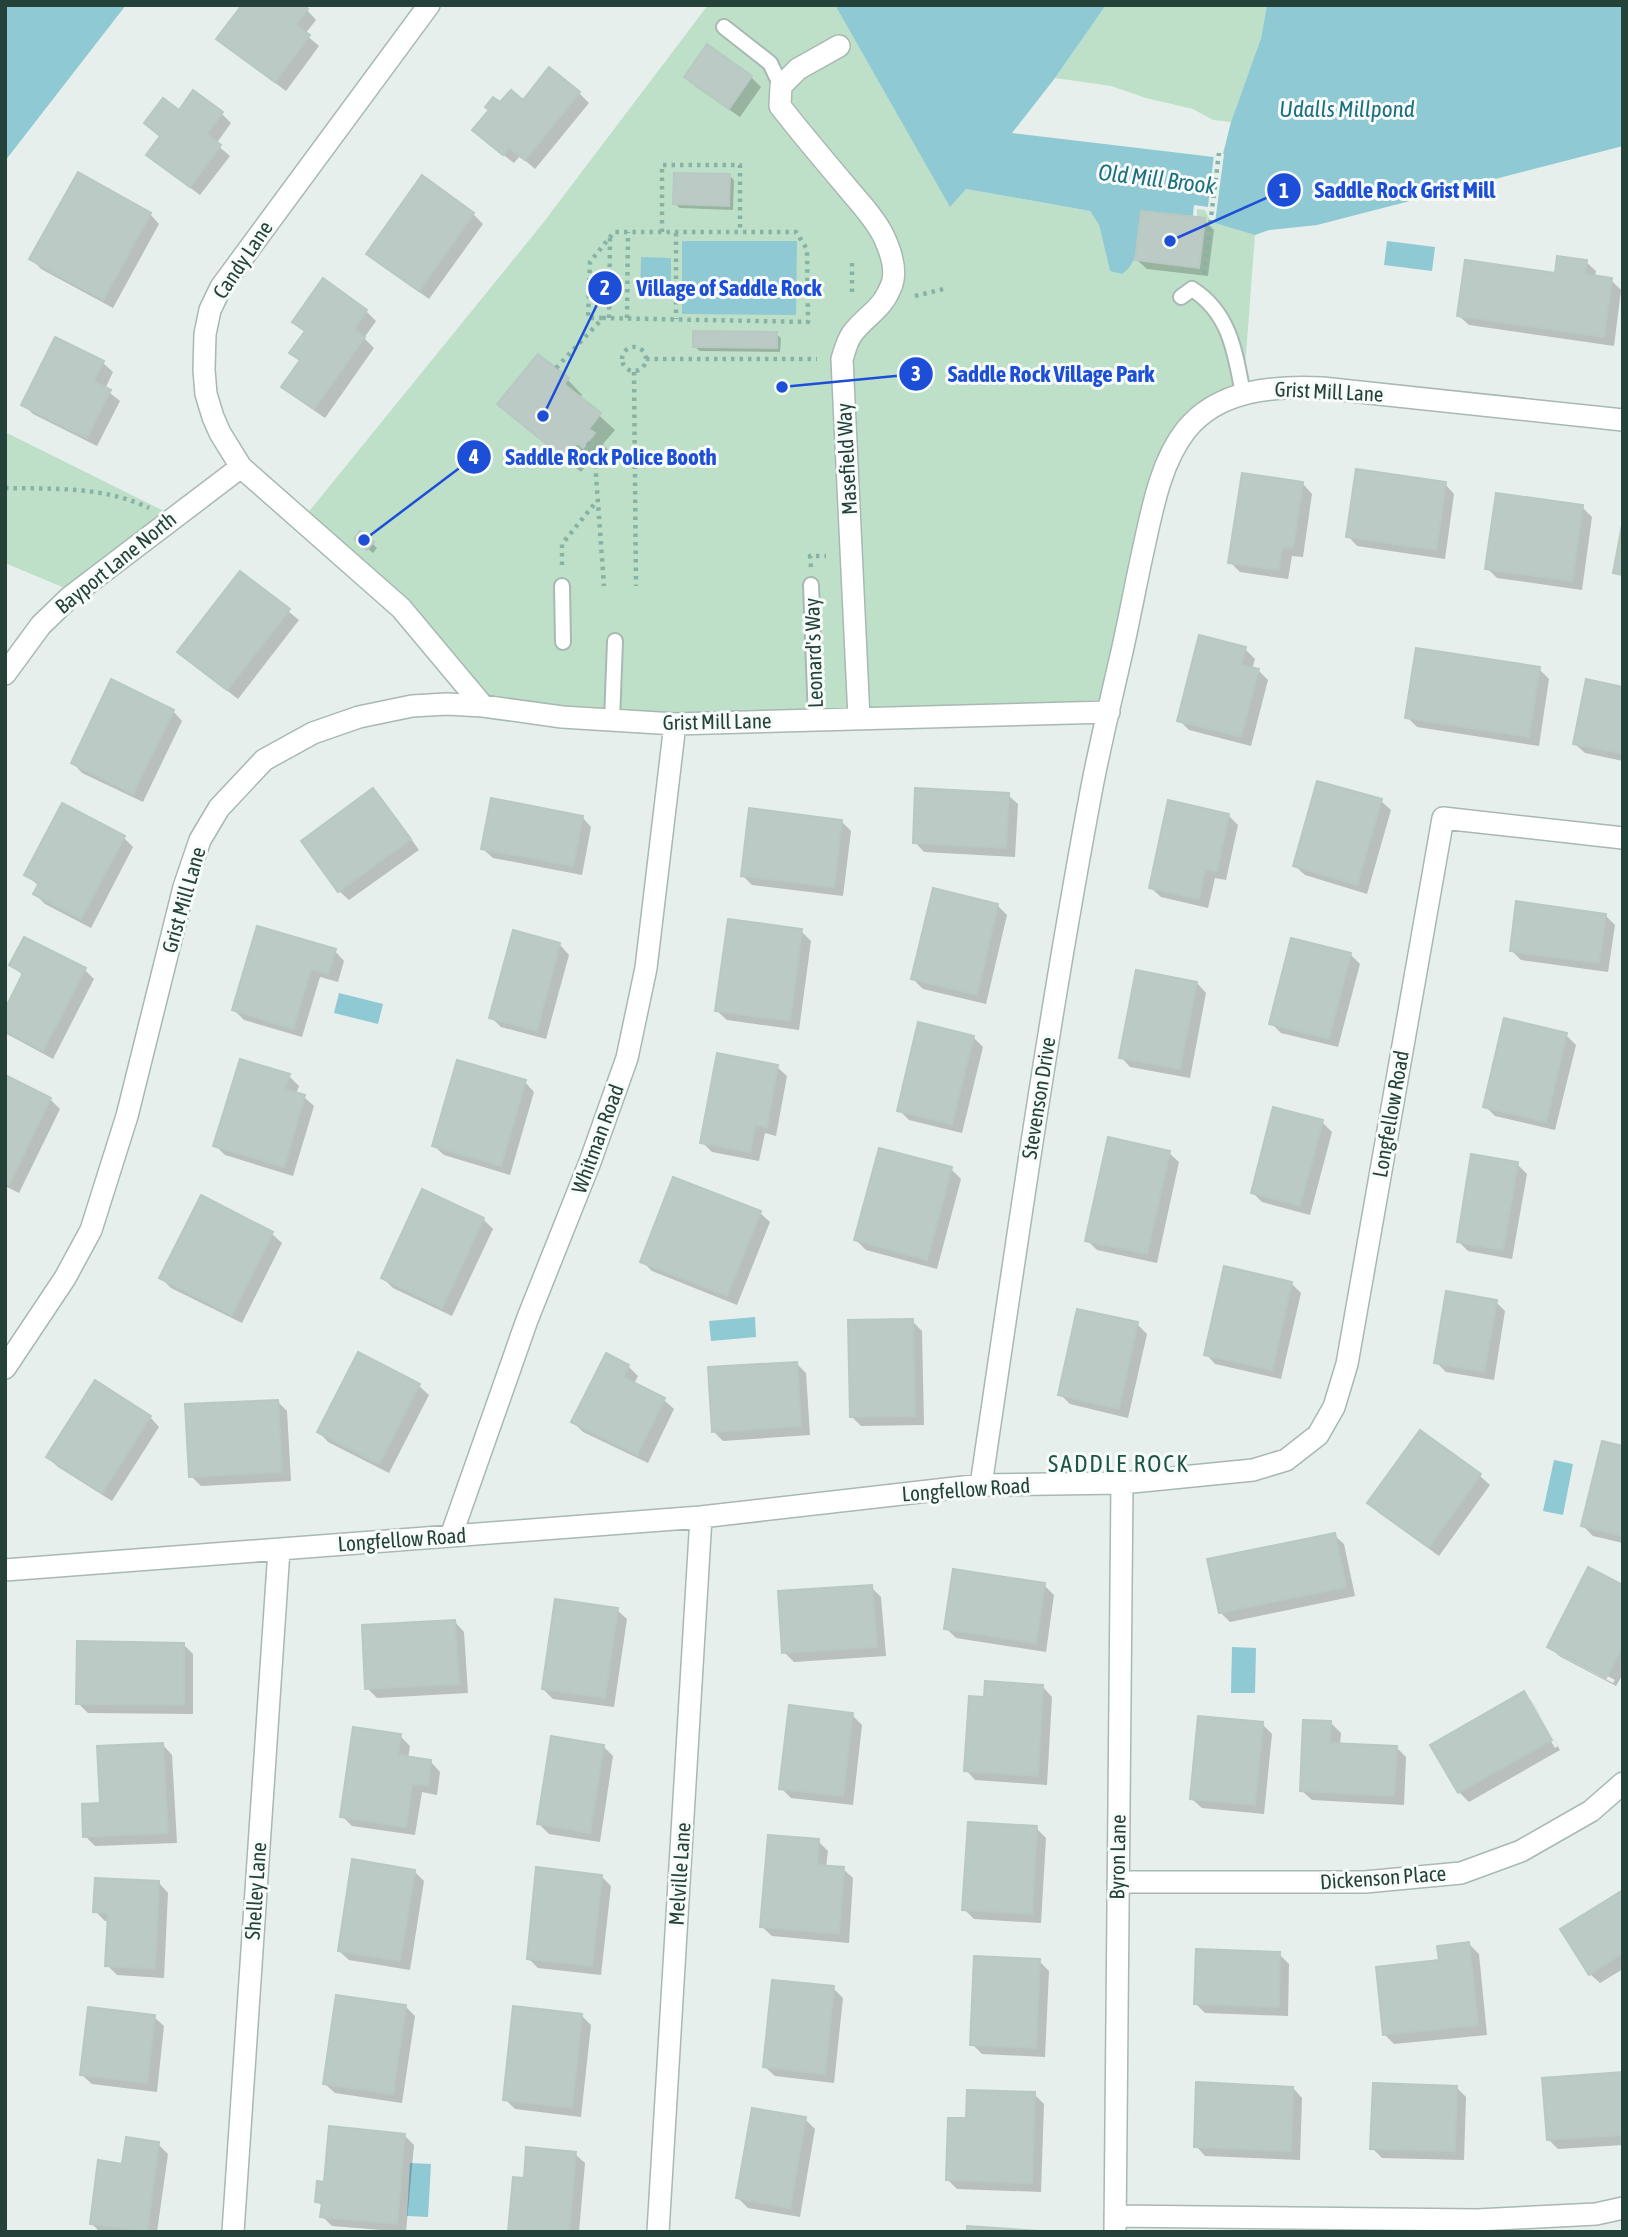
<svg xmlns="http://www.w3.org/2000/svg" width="1628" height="2237" font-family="'Asap Condensed',sans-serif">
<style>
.green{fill:#bfe0c8}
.water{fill:#8ec9d4}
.pier{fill:#e6efeb}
.shadow{fill:#0003;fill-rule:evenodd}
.building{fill:#bbcac4;stroke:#b8c9c2;stroke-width:2}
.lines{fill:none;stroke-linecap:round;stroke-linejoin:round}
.lane-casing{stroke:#a8b8b2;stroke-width:18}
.street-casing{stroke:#a8b8b2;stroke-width:24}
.path{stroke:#86b3a5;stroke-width:4.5;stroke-dasharray:3.5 5;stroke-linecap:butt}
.lane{stroke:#fff;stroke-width:14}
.street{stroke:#fff;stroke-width:21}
.labels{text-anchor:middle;stroke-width:6;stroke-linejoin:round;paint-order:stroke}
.street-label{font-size:21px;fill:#24423a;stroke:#f7fbf9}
.water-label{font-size:23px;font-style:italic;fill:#1c6f80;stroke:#f7fbf9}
.quarter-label{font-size:24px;letter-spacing:2px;fill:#1f5548;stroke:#f7fbf9}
.leader{fill:none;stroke:#1d4ed8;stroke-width:2.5}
.callout-dot{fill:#1d4ed8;stroke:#f7fbf9;stroke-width:2.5}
.mark-label{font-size:21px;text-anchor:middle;font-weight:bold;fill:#fff}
.callout-label{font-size:23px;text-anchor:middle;font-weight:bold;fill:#1d4ed8;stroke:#f7fbf9;stroke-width:6;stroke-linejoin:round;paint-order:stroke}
</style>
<rect width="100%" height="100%" fill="#e6efeb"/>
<path class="green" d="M708 5H835L950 206 966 189 1090 211 1099 225 1110 271 1141 211 1193 217 1194 205 1208 207 1216 223 1255 235 1243 394 1175 447 1109 712 816 720 483 706 302 520 543 223Z
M1106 5H1267L1261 38 1231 122 1213 120 1193 109 1146 98 1111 86 1055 78Z
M5 432 176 517 79 594 5 563Z"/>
<path class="water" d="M5 5H126L5 161Z
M835 5H1106L1055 78 1012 133 1222 158 1231 122 1261 38 1267 5H1623V146L1317 225 1269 230 1255 235 1215 223 1207 207 1194 206 1193 217 1141 211C1139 233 1141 261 1122 274L1110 271 1099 225 1090 211 966 189 950 207Z
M682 241H797L796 315 682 314Z
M1387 241 1435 247 1432 271 1384 265Z
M641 257 671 258V299L640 298Z
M339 993 383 1004 378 1024 334 1013Z
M755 1317 756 1337 711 1341 709 1321Z
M1554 1460 1573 1464 1563 1515 1543 1511Z
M1232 1647 1256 1648 1255 1693H1231Z
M410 2163 431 2164 428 2217 407 2216Z"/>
<path class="pier" d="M1220 153 1224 154 1215 223 1211 222 1205 210 1197 209V217H1193L1194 205 1208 207 1214 154Z"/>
<path class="shadow" d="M307 10 316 20 305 34 319 46 286 91 228 48 219 39Z
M686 77H751L761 87 740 117 696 87Z
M579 93 589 103 535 169 520 156 514 163 484 140 491 110 501 105Z
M179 112 222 114 231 123 216 144 230 156 200 195 158 164 148 154 161 137 146 123Z
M730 176 734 180 733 210 680 208 675 204Z
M422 178 473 214 483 224 429 299 378 263 369 253Z
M150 214 159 224 113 308 41 269 32 259Z
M1204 220 1214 230 1208 276 1147 269 1137 260Z
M1586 262 1596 271 1595 278 1611 280 1621 290 1614 346 1469 325 1459 316Z
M366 311 376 321 364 338 374 348 325 418 293 396 284 386 301 362 291 353 306 333 294 322Z
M776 334 781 338 780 352 700 351 695 347Z
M56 339 103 363 113 372 105 389 120 401 97 446 33 414 23 404Z
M568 380 582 395 580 398 615 430 603 444 608 450 599 462 593 457 581 472 515 419 500 404Z
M1303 484 1312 494 1303 557 1292 556 1288 579 1240 572 1230 562Z
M1445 484 1454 494 1445 559 1357 546 1348 536Z
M1582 507 1592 517 1582 590 1497 578 1487 568Z
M361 543H372L377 548 373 553Z
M241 573 299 620 238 699 189 661Z
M1245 649 1255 659 1252 669 1258 670 1268 680 1251 746 1189 730 1179 720Z
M1539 669 1549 679 1539 746 1417 727 1407 717Z
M1623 688V761L1585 753 1575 744Z
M173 711 182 721 143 802 82 773 73 763Z
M373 790 383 800 419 850 349 900 339 891Z
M1008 795 1018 804 1015 857 924 852 915 842Z
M1381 801 1391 810 1367 894 1305 875 1295 866Z
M1228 815 1238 825 1226 880 1215 878 1208 908 1161 897 1151 888Z
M582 817 591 827 582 875 493 858 483 849Z
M842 822 851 831 843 896 752 885 742 875Z
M124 838 133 847 91 928 45 904 35 894 39 886 26 875Z
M998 906 1007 915 986 1004 923 989 913 979Z
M1605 915 1615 925 1608 972 1521 960 1511 950Z
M801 931 811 941 799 1030 727 1020 717 1011Z
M514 933 560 945 569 955 546 1039 501 1027 491 1017Z
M335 951 344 961 338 982 320 977 302 1037 244 1020 234 1010Z
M1350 954 1360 964 1338 1047 1281 1033 1271 1023Z
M11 965 85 970 94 979 53 1059 5 1033V1013L24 976Z
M1197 983 1206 993 1190 1078 1130 1067 1121 1057Z
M1566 1035 1576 1045 1555 1130 1495 1116 1485 1106Z
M973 1037 983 1047 962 1133 909 1120 899 1110Z
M777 1067 787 1076 776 1136 765 1133 759 1161 712 1152 702 1142Z
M289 1076 299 1086 296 1094 304 1097 314 1106 293 1176 225 1155 215 1145Z
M5 1077 50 1099 60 1109 19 1193 5 1186Z
M525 1082 534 1092 510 1175 444 1155 434 1146Z
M1322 1122 1332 1132 1310 1215 1262 1202 1253 1193Z
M1169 1153 1179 1162 1157 1263 1097 1250 1087 1240Z
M1517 1164 1527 1174 1512 1259 1468 1251 1458 1241Z
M951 1169 961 1179 937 1269 866 1250 856 1240Z
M423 1191 483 1219 493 1229 452 1316 393 1288 383 1278Z
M201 1198 272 1234 282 1243 242 1323 171 1288 161 1278Z
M760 1213 770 1222 737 1305 652 1271 642 1261Z
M1291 1283 1301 1293 1281 1379 1215 1364 1206 1354Z
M1496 1302 1505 1311 1494 1380 1446 1372 1436 1362Z
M912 1321 922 1331 924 1425 861 1426 851 1416Z
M1137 1324 1147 1334 1128 1418 1070 1404 1060 1394Z
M796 1363 806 1373 810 1435 723 1441 713 1431Z
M628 1366 638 1376 634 1384 664 1400 674 1409 648 1463 583 1432 573 1422Z
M419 1386 429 1395 389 1473 328 1442 319 1432Z
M277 1401 287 1411 291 1481 201 1486 191 1476Z
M150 1417 159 1427 112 1501 58 1467 48 1457Z
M1420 1432 1480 1476 1490 1485 1439 1556 1379 1513 1370 1503Z
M1623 1448V1543L1593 1536 1583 1526Z
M1334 1535 1344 1544 1355 1596 1230 1622 1220 1612Z
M1044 1585 1054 1595 1046 1652 956 1638 946 1628Z
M871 1587 881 1597 886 1656 794 1662 784 1652Z
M1623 1587V1674L1616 1686 1559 1656 1549 1646ZM1558 1650 1615 1680 1613 1683 1558 1654Z
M617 1610 627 1619 614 1707 553 1699 543 1689Z
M455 1622 464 1632 468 1693 377 1698 367 1688Z
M183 1644 193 1654V1714L88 1713 78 1703Z
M1043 1687 1052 1697 1047 1785 975 1780 966 1770Z
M1524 1694 1533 1703 1560 1750 1469 1802 1459 1792ZM1528 1702H1532L1558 1746 1555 1748Z
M852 1715 862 1725 853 1805 791 1798 781 1788Z
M1331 1723 1341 1733 1340 1745 1396 1747 1406 1757 1404 1805 1312 1800 1302 1791Z
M1262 1724 1272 1734 1264 1814 1202 1808 1192 1799Z
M400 1736 410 1746 408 1759 431 1762 440 1772 437 1795 422 1792 415 1835 352 1826 342 1816Z
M163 1745 172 1755 177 1843 95 1846 85 1836Z
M603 1746 613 1756 600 1842 549 1834 539 1824Z
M1036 1828 1046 1838 1041 1923 974 1919 964 1909Z
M818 1841 828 1851 826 1867 843 1869 853 1878 849 1943 772 1936 762 1927Z
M414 1871 424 1881 410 1970 349 1960 339 1951Z
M601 1876 611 1886 601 1975 538 1968 528 1958Z
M159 1883 168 1893 164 1978 117 1975 107 1965 109 1921H105L95 1911Z
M1623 1892V1969L1600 1983 1590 1974Z
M1469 1944 1479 1954 1487 2035 1394 2044 1384 2034 1441 1962Z
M1279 1954 1289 1964 1288 2016 1205 2013 1196 2004Z
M1039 1961 1049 1971 1045 2057 982 2054 972 2044Z
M833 1988 843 1998 834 2083 775 2076 765 2067Z
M405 2006 415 2016 402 2103 335 2093 325 2084Z
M581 2015 591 2025 581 2117 515 2109 505 2099Z
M154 2017 164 2026 157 2092 92 2084 82 2075Z
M1623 2074V2145L1558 2149 1548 2139Z
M1456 2087 1466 2097 1464 2160 1382 2158 1372 2148Z
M1293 2088 1302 2098 1300 2160 1205 2156 1196 2146Z
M1034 2094 1044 2104 1041 2192 957 2189 947 2179 967 2120Z
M805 2119 815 2129 800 2217 748 2208 738 2198Z
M404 2135 414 2145 406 2232 332 2226 322 2216 323 2207 317 2201Z
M158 2144 168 2154 157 2232H100L91 2223 124 2166Z
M575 2154 585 2163 579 2232H510L525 2180Z"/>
<path class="building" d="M242 5H303L308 9 296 25 310 35 275 82 216 39Z
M707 44 752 76 729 109 684 77Z
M549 67 580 92 525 160 509 148 503 155 472 130 489 110 485 107 493 97 500 102 511 90 523 100Z
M193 90 223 112 207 134 221 145 190 187 146 155 160 136 144 123 163 98 179 110Z
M78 172 151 213 103 300 29 259Z
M674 173 730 174 729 206 673 204Z
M422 175 474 213 419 291 366 254Z
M1141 211 1205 218 1199 268 1135 260Z
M1557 256 1587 260 1585 274 1612 278 1604 337 1457 316 1465 260 1555 273Z
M323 278 367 310 354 329 365 337 314 409 281 387 300 360 289 353 305 331 292 322Z
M693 331 777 332V348L693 347Z
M55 337 104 361 94 381 111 390 87 438 21 405Z
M538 354 569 378 564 384 601 413 589 429 595 433 583 448 577 443 565 459 497 404Z
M1356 469 1446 482 1436 550 1346 537Z
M1242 473 1303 482 1293 548 1282 547 1279 570 1228 563Z
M1496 493 1583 505 1572 581 1485 569Z
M1623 520V575L1613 573Z
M360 531 374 542 367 550 354 539Z
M240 571 290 609 227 690 177 652Z
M1199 635 1246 647 1241 665 1259 669 1241 737 1177 721Z
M1416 648 1540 667 1529 737 1405 718Z
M111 679 174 710 133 794 71 763Z
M1586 679 1623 687V754L1573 744Z
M1317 781 1382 799 1357 885 1293 866Z
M373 788 411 839 338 892 301 841Z
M915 788 1009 793 1006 848 913 843Z
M491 798 583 816 573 866 481 849Z
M1168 800 1229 814 1217 871 1205 869 1199 899 1149 888Z
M62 803 125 836 81 919 33 894 39 883 24 875Z
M749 808 842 820 834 887 741 876Z
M933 888 998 904 977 995 911 979Z
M1516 901 1606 914 1599 963 1510 951Z
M728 919 802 929 790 1021 715 1011Z
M257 926 336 949 328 974 311 969 293 1029 232 1010Z
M513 930 560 943 537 1031 489 1018Z
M24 937 86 968 43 1051 5 1031V1009L23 973 9 965Z
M1291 938 1351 953 1329 1039 1269 1024Z
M1136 970 1197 982 1180 1069 1119 1058Z
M1504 1018 1567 1033 1546 1122 1483 1107Z
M918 1022 974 1036 952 1124 897 1111Z
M717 1053 778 1065 767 1127 755 1125 750 1152 700 1143Z
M240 1059 290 1074 285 1089 305 1095 284 1167 213 1146Z
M457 1060 526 1080 501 1166 432 1146Z
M5 1075 51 1098 9 1185 5 1183Z
M1273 1107 1323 1120 1300 1206 1251 1193Z
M1108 1137 1170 1151 1147 1254 1085 1241Z
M879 1148 952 1167 927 1260 854 1240Z
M1471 1154 1518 1162 1503 1250 1457 1242Z
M673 1177 761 1211 727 1296 640 1262Z
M422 1189 484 1218 442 1308 381 1278Z
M201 1195 273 1232 232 1315 159 1278Z
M1224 1266 1292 1282 1272 1370 1204 1355Z
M1446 1291 1497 1300 1484 1372 1434 1363Z
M1077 1309 1138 1322 1119 1409 1058 1395Z
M913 1319 915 1416 850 1417 848 1320Z
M358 1352 420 1384 379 1464 317 1432Z
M606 1353 629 1365 623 1377 665 1398 637 1455 571 1422Z
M797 1362 801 1426 712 1432 708 1367Z
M95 1380 151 1416 102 1493 46 1457Z
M278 1400 282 1472 189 1477 185 1404Z
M1420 1430 1481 1474 1429 1547 1367 1503Z
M1602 1441 1623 1446V1536L1581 1526Z
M1335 1533 1346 1587 1219 1613 1207 1559Z
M1588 1567 1623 1585V1646L1606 1678 1547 1647Z
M953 1569 1045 1583 1036 1643 944 1629Z
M872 1585 877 1647 782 1653 778 1591Z
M555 1599 618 1608 605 1698 542 1689Z
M455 1620 459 1684 365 1689 362 1625Z
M77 1641 184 1643V1705L76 1704Z
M985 1681 1043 1685 1038 1776 964 1771 969 1696 984 1697Z
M1524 1691 1552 1740 1458 1793 1430 1745Z
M789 1705 853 1713 843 1796 779 1789Z
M1198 1716 1263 1722 1255 1805 1190 1799Z
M1303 1720 1331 1721 1330 1743 1397 1746 1394 1796 1300 1791Z
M353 1727 401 1734 398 1755 431 1760 428 1786 412 1784 406 1827 340 1817Z
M551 1736 604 1745 590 1833 537 1824Z
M163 1743 168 1833 83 1837 82 1804 100 1803 97 1746Z
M968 1822 1037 1826 1032 1914 962 1910Z
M768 1835 819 1839 817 1865 844 1867 839 1934 760 1927Z
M352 1859 415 1870 400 1961 338 1951Z
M536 1867 602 1875 592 1966 527 1959Z
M95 1878 159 1881 155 1969 105 1966 108 1913 93 1912Z
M1623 1890V1953L1589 1975 1560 1929Z
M1469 1942 1478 2025 1383 2035 1376 1967 1439 1960 1437 1946Z
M1196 1949 1280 1952 1279 2007 1194 2004Z
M974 1956 1040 1959 1036 2048 970 2045Z
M772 1980 834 1986 825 2074 763 2067Z
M336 1995 406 2005 393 2094 323 2084Z
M513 2006 582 2014 572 2108 503 2100Z
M88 2007 155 2015 147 2083 80 2075Z
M1623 2072V2135L1547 2140 1542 2078Z
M1196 2082 1293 2087 1291 2151 1194 2147Z
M1373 2083 1457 2086 1455 2151 1370 2149Z
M967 2090 1035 2092 1032 2183 946 2180 948 2118H966Z
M752 2108 806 2117 790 2208 736 2198Z
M329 2126 405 2134 397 2224 320 2217 322 2203 315 2202 317 2181 324 2182Z
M126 2137 159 2142 147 2232 90 2224 98 2160 122 2164Z
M526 2147 576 2152 569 2232H508L513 2177 524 2178Z
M967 2226 1038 2231V2232H967Z"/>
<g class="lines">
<defs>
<path id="lane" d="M724 27 770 63 781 86
M1181 297 1192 289C1230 313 1235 352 1243 394
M811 585 816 720
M562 586 563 642
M612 721 615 641"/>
<path id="street" d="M429 5 221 287 210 310 205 334 204 370 206 394 213 417 220 433 241 467 401 608 483 706
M839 46 798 69 781 86 780 106C801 133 823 159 845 185 858 201 875 218 884 237 890 250 897 269 892 284 882 311 867 314 852 334 847 341 845 350 842 359L859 718
M5 674 41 625 70 597 241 467
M5 1368 65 1278 91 1230 127 1116 184 887 200 840 219 808 264 760 313 733 359 717 412 706 447 704 483 706 562 717 675 724 1109 712
M981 1485C1015 1254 1048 1022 1091 792 1100 744 1112 696 1123 647 1130 615 1136 583 1143 551 1152 511 1160 463 1186 430 1219 389 1274 386 1322 388L1623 420
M451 1536 527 1320 590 1162 627 1058 646 968 675 724
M5 1570 701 1517 981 1485 1122 1483 1253 1470 1286 1460 1318 1435 1334 1407 1347 1364 1443 818 1623 838
M1118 1882H1365L1461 1873 1521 1851 1591 1811 1623 1783
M1115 2216 1477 2220 1596 2214 1623 2208
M233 2232 279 1550
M658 2232 701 1517
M1115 2232 1122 1483"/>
</defs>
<use href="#lane" class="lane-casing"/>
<use href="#street" class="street-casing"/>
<path class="path" d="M662 232V165H740V232
M676 233V319
M852 263V297
M1204 274 1219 153
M915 296 948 288
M609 318 610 238
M627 318 628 232
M622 359a12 12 0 1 1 24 0a12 12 0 1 1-24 0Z
M646 359H817
M556 368 603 318 808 322 807 249 796 232H614L590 262 588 318H603
M634 372 636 586
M587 443 594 448 604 586
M5 488C54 489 103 486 149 508
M562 565V544L596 502
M811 567 810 556H826"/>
<use href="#lane" class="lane"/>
<use href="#street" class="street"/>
</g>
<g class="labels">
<g class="street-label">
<text transform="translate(243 260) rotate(-56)" y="7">Candy Lane</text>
<text transform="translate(1329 392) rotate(3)" y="7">Grist Mill Lane</text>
<text transform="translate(847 459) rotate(-93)" y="7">Masefield Way</text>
<text transform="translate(116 563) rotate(-39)" y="7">Bayport Lane North</text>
<text transform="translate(814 653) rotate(-92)" y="7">Leonard's Way</text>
<text transform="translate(717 722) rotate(-1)" y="7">Grist Mill Lane</text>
<text transform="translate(184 900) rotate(-74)" y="7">Grist Mill Lane</text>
<text transform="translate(1039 1098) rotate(-81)" y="7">Stevenson Drive</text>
<text transform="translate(1391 1114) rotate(-80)" y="7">Longfellow Road</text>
<text transform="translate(598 1139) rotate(-70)" y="7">Whitman Road</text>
<text transform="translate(966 1490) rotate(-4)" y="7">Longfellow Road</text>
<text transform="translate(402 1540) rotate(-4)" y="7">Longfellow Road</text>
<text transform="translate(1118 1857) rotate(-89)" y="7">Byron Lane</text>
<text transform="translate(680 1874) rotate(-86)" y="7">Melville Lane</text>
<text transform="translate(1383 1878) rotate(-4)" y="7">Dickenson Place</text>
<text transform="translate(256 1891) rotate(-86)" y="7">Shelley Lane</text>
</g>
<g class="water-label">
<text x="1347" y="117">Udalls Millpond</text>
<text transform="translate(1157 179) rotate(7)" y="8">Old Mill Brook</text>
</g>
<g class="quarter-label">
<text x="1119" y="1472">SADDLE ROCK</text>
</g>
</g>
<path class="leader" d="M1170 241L1284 190M543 416L605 288M782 387L916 374M364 540L474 457"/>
<g class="callout-dot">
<circle cx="1170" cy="241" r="7"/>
<circle cx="543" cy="416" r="7"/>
<circle cx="782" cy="387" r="7"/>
<circle cx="364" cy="540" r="7"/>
<circle cx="1284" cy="190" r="18"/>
<circle cx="605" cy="288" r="18"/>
<circle cx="916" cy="374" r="18"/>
<circle cx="474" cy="457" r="18"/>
</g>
<g class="mark-label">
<text x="1284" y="198">1</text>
<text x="605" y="295">2</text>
<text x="916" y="381">3</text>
<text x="474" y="464">4</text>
</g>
<g class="callout-label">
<text x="1405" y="198">Saddle Rock Grist Mill</text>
<text x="729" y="296">Village of Saddle Rock</text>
<text x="1051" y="382">Saddle Rock Village Park</text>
<text x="611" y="465">Saddle Rock Police Booth</text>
</g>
<rect width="1628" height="2237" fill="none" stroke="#24423a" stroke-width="14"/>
</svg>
